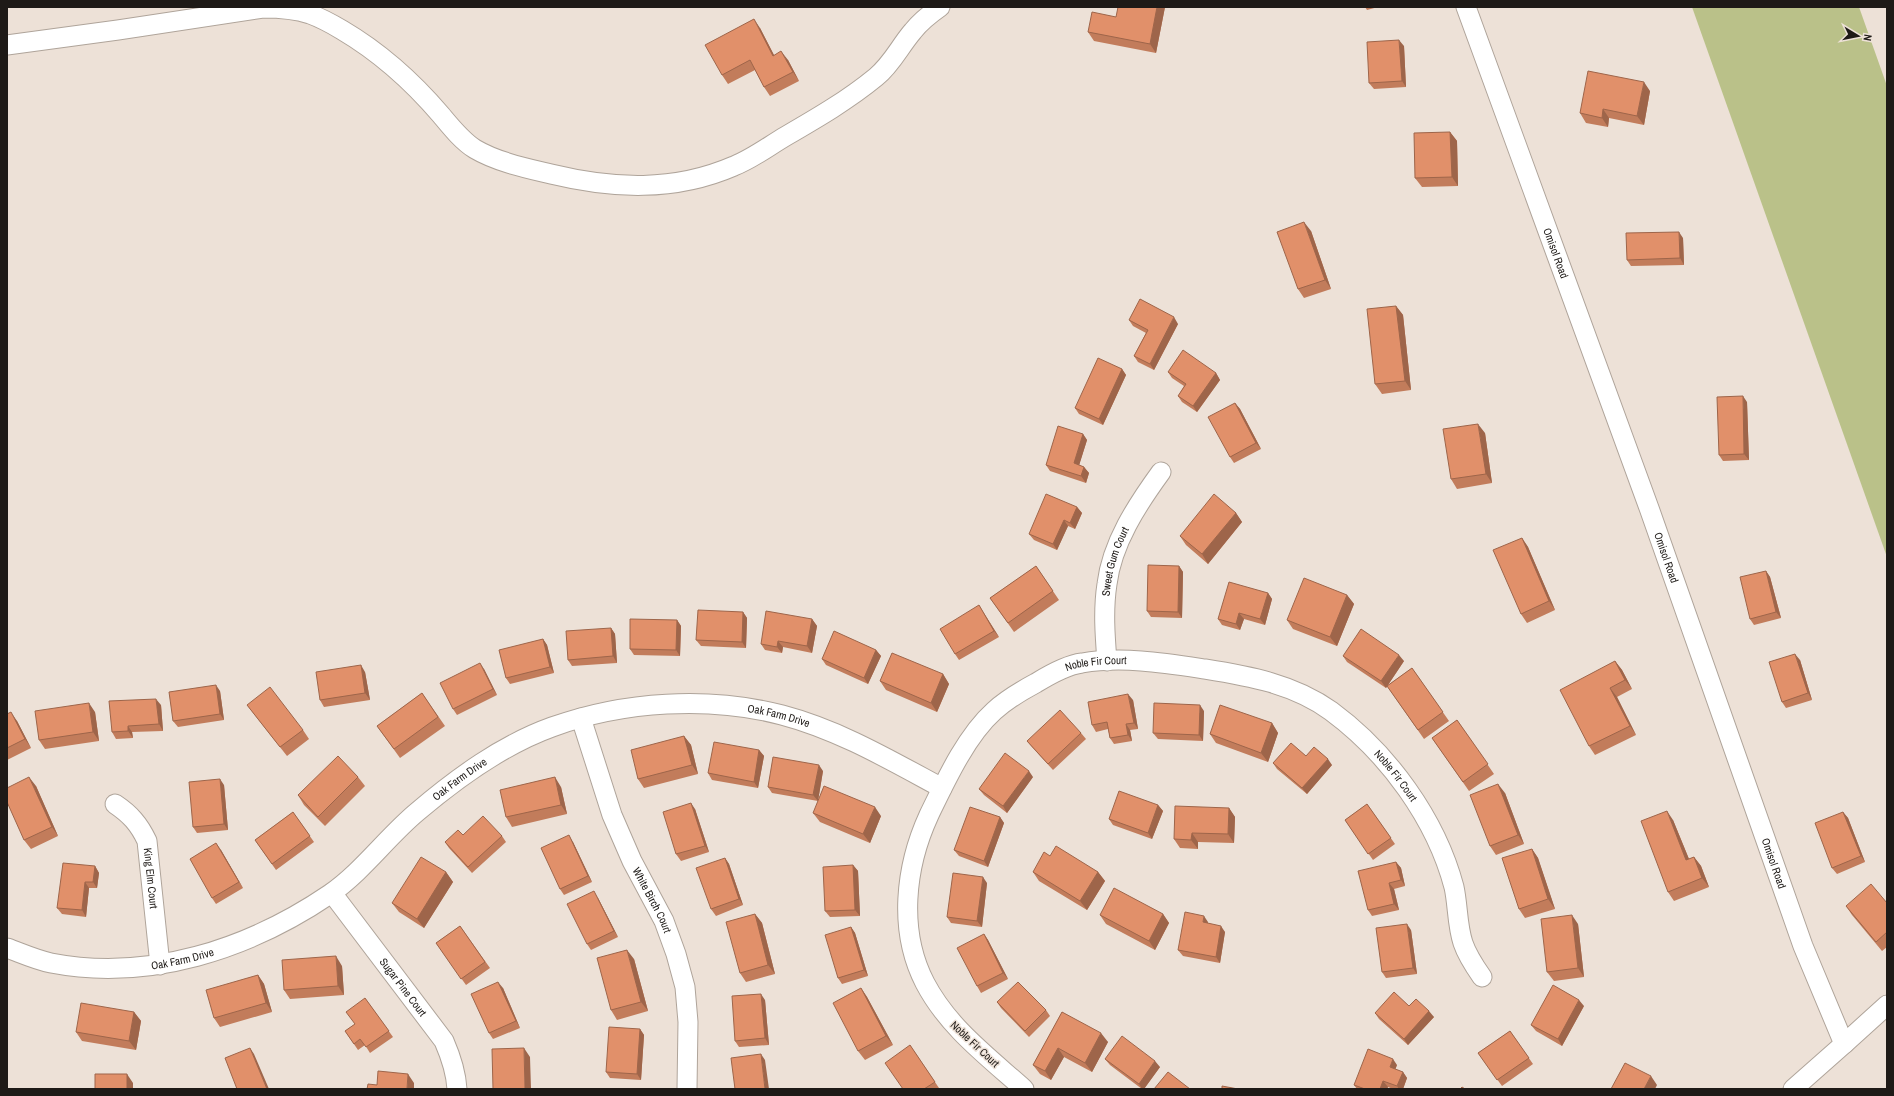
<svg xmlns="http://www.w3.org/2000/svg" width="1894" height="1096" font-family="'Archivo Narrow',sans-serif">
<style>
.green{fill:#bac189}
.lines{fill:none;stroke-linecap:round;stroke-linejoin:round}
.minor-casing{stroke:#afa49a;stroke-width:21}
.minor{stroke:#fff;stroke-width:19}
.wall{fill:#c27c5b}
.shaded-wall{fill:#9e654a}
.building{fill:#e1906a;stroke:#9e654a}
.labels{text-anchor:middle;stroke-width:3;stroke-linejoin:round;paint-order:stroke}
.street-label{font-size:11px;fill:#1e1a17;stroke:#ede1d7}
</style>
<rect width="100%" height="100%" fill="#ede1d7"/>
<path class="green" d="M1692 7H1859L1887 86V557Z"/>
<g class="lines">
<defs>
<g id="minor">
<path id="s1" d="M1466 7 1649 508 1803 946 1844 1044 1793 1089"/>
<path d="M7 45 118 30 263 8C279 8 295 9 310 14 321 18 332 24 342 30 381 53 412 81 441 115 451 127 462 141 475 149 497 162 526 168 551 174 613 189 674 192 734 166 752 159 769 146 786 136 817 118 848 100 876 77 892 64 900 46 913 31 921 21 930 14 940 7"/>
<path id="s2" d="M1107 661C1105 636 1103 610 1107 584 1112 543 1137 505 1161 472"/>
<path id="s3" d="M581 718 612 815 632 861 664 921 676 954 685 987 688 1022 687 1089"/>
<path id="s4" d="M115 804C130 814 139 824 147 841L160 965"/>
<path id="s5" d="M332 893 444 1041C451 1057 456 1072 457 1089"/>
<path id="s6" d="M7 948C21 953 36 960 51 963 149 982 249 949 330 894 363 871 387 837 417 812 457 778 502 745 552 727 624 701 709 696 782 715 839 730 890 760 942 788"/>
<path d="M1844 1044 1887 1005"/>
<path id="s7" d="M1024 1089C987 1056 948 1027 925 983 898 931 905 867 929 815 945 782 966 736 994 711 1006 700 1021 691 1036 683 1049 675 1066 665 1082 663 1122 656 1165 663 1205 669 1249 676 1294 684 1331 711 1388 753 1436 819 1454 887 1458 905 1457 925 1463 943 1467 955 1475 967 1482 977"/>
</g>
</defs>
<use href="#minor" class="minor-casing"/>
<use href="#minor" class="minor"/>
</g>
<path class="wall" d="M1165 7 1156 53 1094 41 1088 32 1116 17Z
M1365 7H1378L1367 10Z
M760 28 774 55 788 60 799 81 770 96 764 87 755 70 728 84 722 75Z
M1404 46 1406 87 1374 89 1369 83Z
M1650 91 1644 125 1609 118 1608 127 1586 123 1580 113Z
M1450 132 1457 141 1458 186 1422 187 1415 178Z
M1311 231 1331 289 1304 298 1298 289Z
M1683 238 1684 265 1631 266 1627 260Z
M1396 306 1403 315 1411 390 1382 394 1375 384Z
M1129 320 1178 324 1154 370 1138 362 1134 356 1146 333 1133 326Z
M1122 369 1126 375 1103 425 1079 414 1075 408Z
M1168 372 1216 373 1220 380 1197 412 1182 402 1178 396 1184 386 1172 378Z
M1747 402 1749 460 1723 461 1719 455Z
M1235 403 1240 409 1261 449 1234 463 1230 457Z
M1485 433 1492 483 1457 489 1451 479Z
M1083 434 1087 440 1079 465 1084 467 1089 473 1086 483 1050 471 1046 465Z
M1077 507 1082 513 1075 529 1068 526 1057 550 1034 540 1029 534Z
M1236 513 1242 522 1208 564 1186 545 1180 536Z
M1522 538 1528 547 1555 610 1527 623 1521 614Z
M1036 566 1059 600 1014 632 990 598Z
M1179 566 1183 572 1182 618 1151 617 1147 611Z
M1766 571 1770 577 1781 618 1754 625 1750 619Z
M1268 593 1272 599 1265 625 1244 619 1240 630 1222 625 1218 619Z
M1347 595 1354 604 1337 646 1293 629 1287 620Z
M979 605 999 637 959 660 955 654Z
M743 612 747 618 746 648 701 646 696 640Z
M812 619 817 626 812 653 783 647 782 653 765 650 761 644Z
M677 620 681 626 680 656 634 655 630 649Z
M611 628 615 634 617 663 572 666 568 660Z
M543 639 547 645 554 673 510 684 506 678Z
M876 650 881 656 868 684 826 665 822 659Z
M1343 656 1404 661 1386 688 1347 662Z
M1800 660 1812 700 1786 708 1782 702Z
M1615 661 1622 670 1632 689 1617 697 1636 735 1595 755 1589 746Z
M1412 668 1449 721 1424 739 1387 686Z
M484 669 497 695 457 715 453 709Z
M365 672 370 700 324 707 320 700Z
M943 674 949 684 937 712 886 690 880 681Z
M220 691 224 720 178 727 173 721Z
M422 693 445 726 400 758 377 726Z
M1133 700 1138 729 1130 730 1132 741 1114 744 1110 738 1108 729 1096 732 1092 725Z
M161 705 163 731 132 732 133 738 116 739 112 732Z
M247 705 303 730 309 739 287 756Z
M1204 711 1203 741 1158 739 1153 733Z
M95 712 99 741 45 749 39 740Z
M7 714 17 721 31 748 7 760Z
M1457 720 1494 774 1469 791 1432 738Z
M1272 723 1278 733 1268 762 1216 743 1210 734Z
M1081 733 1086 739 1053 770 1032 747 1027 741Z
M684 736 691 745 698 774 644 788 638 779Z
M759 750 764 756 758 788 712 780 708 773Z
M1306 756 1332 765 1307 794 1277 769 1273 763Z
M823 771 818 801 772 793 768 787Z
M358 777 365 786 325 826 304 805 298 795Z
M1033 777 1007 813 984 795 979 789Z
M224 785 228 830 197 833 193 827Z
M36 786 58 836 31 849 24 840Z
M561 787 567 814 512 827 506 817Z
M1505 793 1524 844 1496 855 1490 846Z
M1367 804 1395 844 1373 860 1345 820Z
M1158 805 1163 811 1152 839 1113 825 1109 819Z
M1229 808 1235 817 1234 843 1198 842V849L1180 848 1174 839Z
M695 809 709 852 681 861 676 854Z
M293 812 314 842 276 870 255 840Z
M1843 812 1848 818 1865 862 1837 874 1832 868Z
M813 813 881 816 870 843 820 822Z
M1000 817 1004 823 988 867 959 856 954 850Z
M1673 820 1689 859 1694 857 1701 866 1709 887 1674 901 1668 892Z
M463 835 502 836 506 842 472 873 449 848 445 842Z
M573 842 592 882 564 895 560 889Z
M1532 849 1538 858 1555 909 1525 918 1519 909Z
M221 850 243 888 216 904 212 898Z
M1050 856 1098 872 1105 881 1087 910 1039 881 1033 872Z
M725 858 729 864 743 905 716 916 711 909Z
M1396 862 1401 868 1405 886 1394 889 1399 910 1372 916 1368 910Z
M853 865 858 871 860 916 830 917 825 911Z
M95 866 99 873 97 888H89L86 917 62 914 57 908Z
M446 872 453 882 424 928 399 912 392 903Z
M987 883 982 927 951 923 947 917Z
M598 898 618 937 591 950 587 944Z
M1887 903V947L1882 951 1852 915 1846 906Z
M755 914 762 923 775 974 746 982 740 973Z
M1163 914 1169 923 1155 950 1106 924 1100 915Z
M1208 922V923L1225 932 1220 963 1183 956 1178 950Z
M1578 924 1584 977 1554 981 1547 972Z
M460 926 490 968 466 985 436 943Z
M851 927 855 933 868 976 842 984 838 978Z
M1411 930 1417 974 1386 978 1382 972Z
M984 934 988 940 1008 979 981 993 977 986Z
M634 959 648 1011 617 1020 611 1010Z
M342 966 344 995 290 999 284 990Z
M258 975 264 984 272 1012 220 1027 214 1018Z
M503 988 520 1028 493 1039 489 1033Z
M861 988 867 997 893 1045 865 1060 858 1051Z
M365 998 393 1037 370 1053 365 1045 358 1050 345 1031 355 1024Z
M765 1000 769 1045 739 1047 735 1041Z
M997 1002 1046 1010 1050 1016 1029 1037 1001 1008Z
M1409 1006 1434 1017 1408 1045 1379 1019 1375 1013Z
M1584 1006 1562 1046 1536 1031 1531 1025Z
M134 1012 141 1021 136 1050 82 1041 76 1032Z
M1062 1012 1108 1042 1092 1072 1064 1057 1051 1080 1040 1074 1033 1065Z
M640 1029 644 1035 641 1080 610 1078 606 1072Z
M1510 1031 1533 1064 1502 1086 1478 1053Z
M910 1045 939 1088 937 1089H903Z
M1105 1059 1160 1067 1144 1089H1142L1110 1065Z
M1397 1065 1395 1069 1403 1072 1407 1078 1403 1089H1393L1388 1087 1387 1089H1357L1354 1085Z"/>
<path class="shaded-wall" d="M1157 7H1165L1156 53 1150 44Z
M754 19 760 28 779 65 773 56Z
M1399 40 1404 46 1406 87 1402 81Z
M781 51 788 60 799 81 793 72Z
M1644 82 1650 91 1644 125 1637 116Z
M1603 109 1609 118 1608 127 1602 118Z
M1450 132 1457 141 1458 186 1452 177Z
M1304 222 1311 231 1331 289 1325 280Z
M1679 232 1683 238 1684 265 1680 258Z
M1396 306 1403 315 1411 390 1405 381Z
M1174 317 1178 324 1154 370 1150 364Z
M1122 369 1126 375 1103 425 1099 419Z
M1216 373 1220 380 1197 412 1193 406Z
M1743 396 1747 402 1749 460 1744 454Z
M1235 403 1240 409 1261 449 1256 443Z
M1478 424 1485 433 1492 483 1486 474Z
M1083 434 1087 440 1078 469 1074 463Z
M1084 467 1089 473 1086 483 1081 476Z
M1077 507 1082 513 1075 529 1070 523Z
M1236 513 1242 522 1208 564 1202 554Z
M1064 520 1068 526 1057 550 1053 544Z
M1522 538 1528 547 1555 610 1549 601Z
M1179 566 1183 572 1182 618 1178 612Z
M1766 571 1770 577 1781 618 1776 612Z
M1268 593 1272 599 1265 625 1260 619Z
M1347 595 1354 604 1337 646 1330 637Z
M979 605 983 612 999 637 994 631Z
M743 612 747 618 746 648 742 642Z
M1239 613 1244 619 1240 630 1236 624Z
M812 619 817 626 812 653 807 646Z
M677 620 681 626 680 656 676 650Z
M611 628 615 634 617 663 613 656Z
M543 639 547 645 554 673 550 667Z
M778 641 783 647 782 653 777 647Z
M876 650 881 656 868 684 864 678Z
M1795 654 1800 660 1812 700 1808 693Z
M1399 655 1404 661 1386 688 1381 681Z
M1615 661 1622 670 1632 689 1625 680Z
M480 663 484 669 497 695 493 689Z
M361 665 365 672 370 700 365 693Z
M943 674 949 684 937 712 931 703Z
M216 685 220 691 224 720 220 714Z
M1610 688 1617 697 1636 735 1630 726Z
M1128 694 1133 700 1138 729 1134 723Z
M156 699 161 705 163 731 159 724Z
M89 703 95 712 99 741 93 732Z
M1200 705 1204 711 1203 741 1199 735Z
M11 712 17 721 31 748 25 739Z
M1272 723 1278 733 1268 762 1261 753Z
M1126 724 1130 730 1132 741 1128 735Z
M128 726 132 732 133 738 128 731Z
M684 736 691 745 698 774 692 765Z
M759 750 764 756 758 788 754 782Z
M1328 759 1332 765 1307 794 1302 788Z
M819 765 823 771 818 801 813 795Z
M1029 771 1033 777 1007 813 1003 806Z
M29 777 36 786 58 836 52 827Z
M555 777 561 787 567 814 561 805Z
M220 779 224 785 228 830 224 824Z
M1498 784 1505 793 1524 844 1518 835Z
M691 803 695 809 709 852 705 846Z
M1158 805 1163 811 1152 839 1148 833Z
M875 807 881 816 870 843 863 834Z
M1229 808 1235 817 1234 843 1228 834Z
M1667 811 1673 820 1693 869 1686 860Z
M1843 812 1848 818 1865 862 1861 856Z
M1000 817 1004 823 988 867 984 861Z
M1192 833 1198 842V849L1191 840Z
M569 835 573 842 592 882 588 876Z
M216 843 221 850 243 888 239 882Z
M1532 849 1538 858 1555 909 1548 899Z
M1694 857 1701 866 1709 887 1702 878Z
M725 858 729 864 743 905 739 899Z
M1396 862 1401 868 1405 886 1401 880Z
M853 865 858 871 860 916 855 910Z
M95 866 99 873 97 888 93 882Z
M446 872 453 882 424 928 417 919Z
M1098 872 1105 881 1087 910 1080 901Z
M983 877 987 883 982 927 977 921Z
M85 882 89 888 86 917 82 910Z
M1389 883 1394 889 1399 910 1394 904Z
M594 891 598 898 618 937 614 931Z
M755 914 762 923 775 974 768 965Z
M1163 914 1169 923 1155 950 1149 941Z
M1572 915 1578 924 1584 977 1578 968Z
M1204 916 1208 922 1207 928 1203 922Z
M1407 924 1411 930 1417 974 1413 968Z
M1221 926 1225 932 1220 963 1216 957Z
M851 927 855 933 868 976 864 970Z
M984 934 988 940 1008 979 1003 973Z
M627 950 634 959 648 1011 641 1002Z
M336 956 342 966 344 995 338 986Z
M258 975 264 984 272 1012 266 1003Z
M498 982 503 988 520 1028 516 1021Z
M861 988 867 997 893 1045 886 1036Z
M761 994 765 1000 769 1045 765 1038Z
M1579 1000 1584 1006 1562 1046 1558 1039Z
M1429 1011 1434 1017 1408 1045 1404 1039Z
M134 1012 141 1021 136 1050 129 1041Z
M640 1029 644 1035 641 1080 637 1074Z
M1101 1033 1108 1042 1092 1072 1085 1063Z
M250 1048 254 1054 269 1089H267Z
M524 1048 530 1057 531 1089H525Z
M1058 1048 1064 1057 1051 1080 1045 1071Z
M761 1054 765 1060 769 1089H765Z
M1393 1059 1397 1065 1394 1073 1390 1067Z
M1155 1061 1160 1067 1144 1089H1142L1139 1084Z
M1403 1072 1407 1078 1403 1089H1399L1397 1086Z
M127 1074 133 1083V1089H127Z
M408 1074 414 1083V1089H407Z
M1651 1076 1657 1085 1655 1089H1644Z
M1383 1081 1388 1087 1387 1089H1380Z"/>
<path class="building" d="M1118 7H1157L1150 44 1088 32 1092 12 1116 17Z
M754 19 773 56 781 51 793 72 764 87 750 60 722 75 705 45Z
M1399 40 1402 81 1369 83 1367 42Z
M1588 71 1644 82 1637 116 1603 109 1602 118 1580 113Z
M1450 132 1452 177 1415 178 1414 133Z
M1304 222 1325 280 1298 289 1277 232Z
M1679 232 1680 258 1627 260 1626 233Z
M1140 299 1174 317 1150 364 1134 356 1148 330 1129 320Z
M1396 306 1405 381 1375 384 1367 309Z
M1183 350 1216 373 1193 406 1178 396 1186 384 1168 372Z
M1098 358 1122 369 1099 419 1075 408Z
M1743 396 1744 454 1719 455 1717 397Z
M1235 403 1256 443 1230 457 1208 417Z
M1478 424 1486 474 1451 479 1443 429Z
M1058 426 1083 434 1074 463 1084 467 1081 476 1046 465Z
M1046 494 1077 507 1070 523 1064 520 1053 544 1029 534Z
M1214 494 1236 513 1202 554 1180 536Z
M1522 538 1549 601 1521 614 1493 550Z
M1148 565 1179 566 1178 612 1147 611Z
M1036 566 1053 591 1008 623 990 598Z
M1766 571 1776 612 1750 619 1740 577Z
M1304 578 1347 595 1330 637 1287 620Z
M1229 582 1268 593 1260 619 1239 613 1236 624 1218 619Z
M979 605 994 631 955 654 940 629Z
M698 610 743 612 742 642 696 640Z
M766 611 812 619 807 646 778 641 777 647 761 644Z
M630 619 677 620 676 650 630 649Z
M611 628 613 656 568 660 566 631Z
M1361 629 1399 655 1381 681 1343 656Z
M834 631 876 650 864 678 822 659Z
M543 639 550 667 506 678 499 650Z
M892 653 943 674 931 703 880 681Z
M1795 654 1808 693 1782 702 1769 662Z
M1615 661 1625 680 1610 688 1630 726 1589 746 1560 690Z
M480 663 493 689 453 709 440 683Z
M361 665 365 693 320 700 316 672Z
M1412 668 1443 712 1418 730 1387 686Z
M216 685 220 714 173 721 169 692Z
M270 687 303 730 280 747 247 705Z
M422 693 438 717 394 749 377 726Z
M1128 694 1134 723 1126 724 1128 735 1110 738 1107 722 1092 725 1088 702Z
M156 699 159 724 128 726V731L112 732 109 701Z
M89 703 93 732 39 740 35 711Z
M1154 703 1200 705 1199 735 1153 733Z
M1220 705 1272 723 1261 753 1210 734Z
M1060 710 1081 733 1048 764 1027 741Z
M11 712 25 739 7 748V714Z
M1457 720 1488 764 1463 782 1432 738Z
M684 736 692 765 638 779 631 750Z
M714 742 759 750 754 782 708 773Z
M1291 743 1306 756 1314 747 1328 759 1302 788 1273 763Z
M1005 753 1029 771 1003 806 979 789Z
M338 756 358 777 318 817 298 795Z
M773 757 819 765 813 795 768 787Z
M29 777 52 827 24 840 7 802V788Z
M555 777 561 805 506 817 500 790Z
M220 779 224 824 193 827 189 782Z
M1498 784 1518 835 1490 846 1470 795Z
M824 786 875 807 863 834 813 813Z
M1119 791 1158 805 1148 833 1109 819Z
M691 803 705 846 676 854 663 812Z
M1367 804 1391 838 1368 854 1345 820Z
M1175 806 1229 808 1228 834 1192 833 1191 840 1174 839Z
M970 807 1000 817 984 861 954 850Z
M1667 811 1686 860 1694 857 1702 878 1668 892 1641 821Z
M293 812 310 836 272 864 255 840Z
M1843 812 1861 856 1832 868 1815 823Z
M483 816 502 836 468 867 445 842 458 830 463 835Z
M569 835 588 876 560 889 541 848Z
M216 843 239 882 212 898 190 859Z
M1056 846 1098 872 1080 901 1033 872 1044 852 1050 856Z
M1532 849 1548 899 1519 909 1502 858Z
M421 857 446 872 417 919 392 903Z
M725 858 739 899 711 909 696 868Z
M1396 862 1401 880 1389 883 1394 904 1368 910 1358 871Z
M63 863 95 866 93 882H85L82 910 57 908Z
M853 865 855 910 825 911 823 867Z
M953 873 983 877 977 921 947 917Z
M1871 884 1887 903V932L1876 942 1846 906Z
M1114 888 1163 914 1149 941 1100 915Z
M594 891 614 931 587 944 567 904Z
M1185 912 1204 916 1203 922 1221 926 1216 957 1178 950Z
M755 914 768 965 740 973 726 922Z
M1572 915 1578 968 1547 972 1541 919Z
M1407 924 1413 968 1382 972 1376 928Z
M460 926 485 962 461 979 436 943Z
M851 927 864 970 838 978 825 935Z
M984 934 1003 973 977 986 957 948Z
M627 950 641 1002 611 1010 597 958Z
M336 956 338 986 284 990 282 960Z
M258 975 266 1003 214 1018 206 990Z
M498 982 516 1021 489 1033 471 994Z
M1018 982 1046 1010 1025 1031 997 1002Z
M1553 985 1579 1000 1558 1039 1531 1025Z
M861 988 886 1036 858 1051 833 1003Z
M1394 992 1409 1006 1416 999 1429 1011 1404 1039 1375 1013Z
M761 994 765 1038 735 1041 732 996Z
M365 998 389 1031 366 1047 360 1039 354 1044 345 1031 355 1024 346 1012Z
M81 1003 134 1012 129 1041 76 1032Z
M1062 1012 1101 1033 1085 1063 1058 1048 1045 1071 1033 1065Z
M609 1027 640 1029 637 1074 606 1072Z
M1510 1031 1529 1058 1497 1080 1478 1053Z
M1122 1036 1155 1061 1139 1084 1105 1059Z
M910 1045 935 1082 924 1089H903L885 1063Z
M250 1048 267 1089H237L225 1058Z
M524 1048 525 1089H493L492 1049Z
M1368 1049 1393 1059 1390 1067 1403 1072 1397 1086 1383 1081 1380 1089H1365L1354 1085Z
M761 1054 765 1089H735L731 1058Z
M1625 1063 1651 1076 1644 1089H1611Z
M378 1071 408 1074 407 1089H367L368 1084 377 1085Z
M1168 1072 1190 1089H1154Z
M95 1074H127V1089H95Z
M1222 1086 1238 1089H1222Z
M1462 1087 1465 1089H1460Z"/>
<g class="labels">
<g class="street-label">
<text dy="4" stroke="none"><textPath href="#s1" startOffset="262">Omisol Road</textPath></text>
<text dy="4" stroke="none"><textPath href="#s1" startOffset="586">Omisol Road</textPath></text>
<text dy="4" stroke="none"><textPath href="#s2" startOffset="101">Sweet Gum Court</textPath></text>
<text dy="4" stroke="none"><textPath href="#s7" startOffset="558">Noble Fir Court</textPath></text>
<text dy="4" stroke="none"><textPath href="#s6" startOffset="852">Oak Farm Drive</textPath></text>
<text dy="4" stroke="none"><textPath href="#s7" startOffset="894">Noble Fir Court</textPath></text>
<text dy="4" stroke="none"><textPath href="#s6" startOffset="515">Oak Farm Drive</textPath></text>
<text dy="4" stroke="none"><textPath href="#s1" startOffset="910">Omisol Road</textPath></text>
<text dy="4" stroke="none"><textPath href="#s4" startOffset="87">King Elm Court</textPath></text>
<text dy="4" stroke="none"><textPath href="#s3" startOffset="196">White Birch Court</textPath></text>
<text dy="4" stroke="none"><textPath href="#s6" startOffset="179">Oak Farm Drive</textPath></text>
<text dy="4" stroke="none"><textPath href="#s5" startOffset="118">Sugar Pine Court</textPath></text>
<text transform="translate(975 1044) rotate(43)" y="4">Noble Fir Court</text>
</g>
</g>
<rect width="1894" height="1096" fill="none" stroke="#1e1a17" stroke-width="16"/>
<g transform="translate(1858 36) rotate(100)" stroke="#ede1d7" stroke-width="3" paint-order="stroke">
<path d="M0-3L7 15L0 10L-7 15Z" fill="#1e1a17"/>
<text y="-6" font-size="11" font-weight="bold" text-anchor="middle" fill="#1e1a17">N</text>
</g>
</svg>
